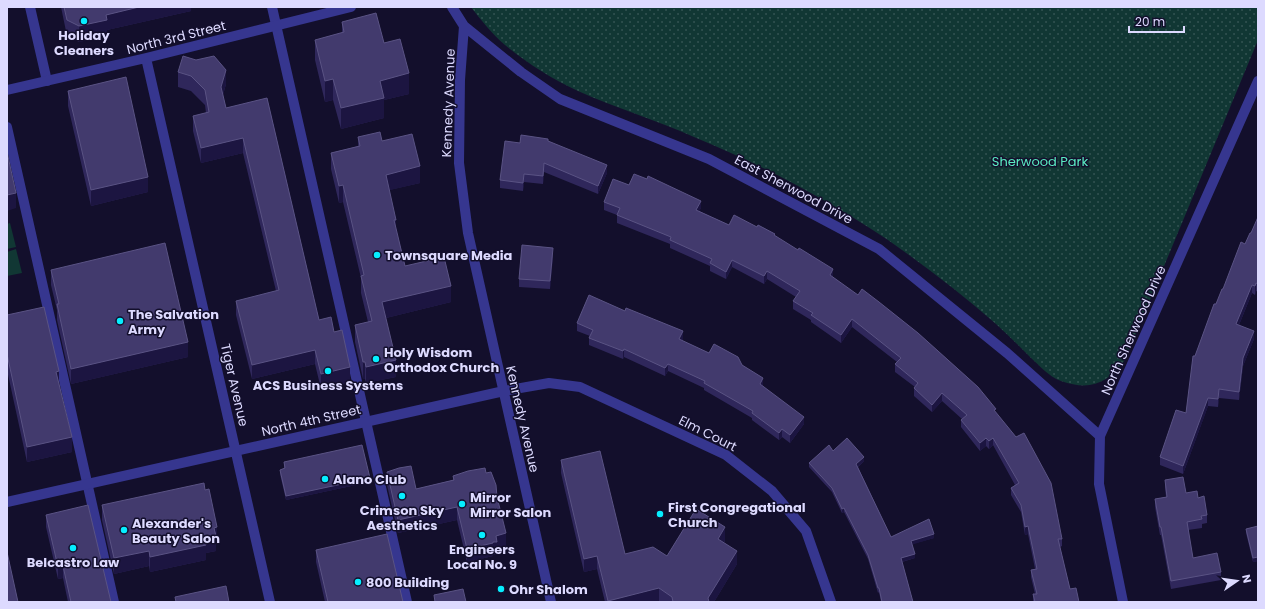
<svg xmlns="http://www.w3.org/2000/svg" width="1265" height="609" font-family="Poppins,sans-serif">
<style>
.grass{fill:url(#grass-dots)}
.garden{fill:#113734}
.lines{fill:none;stroke-linecap:round;stroke-linejoin:round}
.lane{stroke:#36368f;stroke-width:10}
.street{stroke:#36368f;stroke-width:10}
.wall{fill:#2f275b}
.shaded-wall{fill:#1c1541}
.building{fill:#423a6d;stroke:#5a5384}
.poi-dot{fill:#06eeff;stroke:#130f2c;stroke-width:1.5}
.labels{text-anchor:middle;stroke-width:3;stroke-linejoin:round;paint-order:stroke}
.poi-label{font-size:13px;font-weight:bold;fill:#dddaff;stroke:#130f2c;text-anchor:start}
.street-label{font-size:13px;fill:#dddaff;stroke:#130f2c}
.park-label{font-size:13px;fill:#5aebc2;stroke:#130f2c}
</style>
<defs>
<pattern id="grass-dots" width="8" height="8" patternUnits="userSpaceOnUse"><rect width="8" height="8" fill="#113734"/><path d="M2 2h.1M6 6h.1" fill="none" stroke="#335352" stroke-width="1.8" stroke-linecap="round"/></pattern>
</defs>
<rect width="100%" height="100%" fill="#130f2c"/>
<path class="grass" d="M471 7H1258V40L1125 360C1107 384 1090 391 1061 381 1048 376 1040 366 1030 357 1019 346 1008 335 996 324 962 294 925 266 888 240 827 199 762 165 694 137 656 120 616 108 578 91 552 79 527 63 505 45 492 34 481 20 471 7Z"/>
<path class="garden" d="M10 223 16 247 7 249V224Z
M16 249 22 273 7 276V252Z"/>
<g class="lines">
<path class="lane" d="M30 7 47 81
M272 7 407 602
M7 127 114 602"/>
<path class="street" d="M452 7 464 26 521 72 560 99 709 159 879 249 1007 353 1100 436
M464 26 460 80 459 163 468 233 551 602
M146 58 270 602
M7 90 146 58 351 7
M7 502 504 391 549 383 580 387 726 455 772 491 806 531 831 602
M1123 602 1099 484 1100 436 1258 81"/>
</g>
<path class="wall" d="M61 7H191V11L107 30V36L79 42 67 36Z
M342 22 384 43 409 94 384 100V118L341 129 333 100 325 102 315 60V40L342 33Z
M178 72 226 84 223 95 226 108 267 98 319 320 334 332 350 382 321 389 315 364 252 379 236 315V301L276 291 243 153 201 163 193 131V116L206 113 205 105 191 91 178 87Z
M68 91 148 192 91 206 68 106Z
M358 137 382 141 420 183 389 190 396 229 405 266 451 302 386 318 396 377 366 383 365 379H363L355 342V325L368 322 361 293V278L343 202 339 203 331 169V153L358 146Z
M548 141 607 173 598 194 544 172 543 184 524 182 523 191 500 188V180L520 143Z
M629 185 701 208 699 211 729 225 757 227 775 236 833 277 996 413 1062 539V546L1060 547 1070 589 1079 602H1033V594H1035L1031 577V570L1035 569 1028 534 1025 535 1021 512 1011 495V488L1015 485 993 445 989 449 986 446 980 451 961 427V420L962 419 942 401 932 412 914 396V388L915 387 895 372V364L897 362 852 327 841 343 811 322V320L793 309V301L796 297 767 279 764 284 732 267 726 279 710 271V266L670 248V244L617 223V215L604 210V202Z
M1258 217V292L1256 291 1255 295 1252 293 1239 325 1254 339 1243 366 1239 400 1219 398 1218 407 1208 406 1183 474 1160 465V457L1186 413 1195 356 1216 304 1245 244 1251 233Z
M553 256 550 289 519 287V279Z
M51 270 188 357 71 384 57 320V310L51 285Z
M7 315 59 383 72 452 27 462 7 370Z
M577 323 683 339 682 341 709 353 742 365 763 386 804 424 790 443 782 437 779 440 752 420V418L704 390V388L668 371 665 376 624 357 623 359 589 345V338L590 336 577 331Z
M833 451 864 461 858 467 891 537 934 538 912 544 915 558 902 562 913 602H881L879 592 878 593 868 559 844 512 842 513 832 492 809 467V463Z
M561 460 625 554 667 556 725 540 724 543 737 564 714 602H605L597 569 584 572 561 473Z
M284 462 370 482 286 500 280 474V470L284 469Z
M387 472 416 489 453 480V476L486 473 497 497 506 546 497 548V555H493V556L467 562 457 520 398 533 387 485Z
M1165 480 1186 493 1198 498 1207 515V523L1202 524V528L1188 530 1193 558 1221 572V580L1171 589 1161 535H1160L1155 507V499L1166 497 1165 488Z
M102 505 217 542H216V551L206 553V560L150 572 149 566 114 574 102 520Z
M46 515 111 602H68L63 578 58 579 46 527Z
M1258 526V561L1253 562 1246 533V529Z
M316 550 403 602H325L316 562Z"/>
<path class="shaded-wall" d="M139 7H191V11L107 30V36L79 42V26L106 15Z
M226 70V84L221 102V87Z
M409 73V94L384 100V118L341 129V108L380 81Z
M333 79V100L325 102V81Z
M243 138V153L201 163V148Z
M544 163V172L543 184V176Z
M607 165V173L598 194V186Z
M420 166V183L386 191V175Z
M524 174V182L523 191V183Z
M148 177V192L91 206V190Z
M343 185V202L339 203V186Z
M16 193V208L7 211V195Z
M701 201V208L696 218V210Z
M394 220H396V236Z
M553 248V256L550 289V281Z
M732 260V267L726 279V272Z
M833 269V277L830 282V275Z
M767 271V279L764 284V276Z
M1256 283V291L1255 295V286Z
M1252 285V293L1236 332V324Z
M451 286V302L382 319V302Z
M852 319V327L841 343V335Z
M683 331V339L679 347V339Z
M1254 331V339L1243 366 1239 400V392L1243 358Z
M188 342V357L71 384V369Z
M624 349V357L623 359V351Z
M315 350V364L252 379V365Z
M396 360V377L366 383V367Z
M363 362H365V379H363Z
M668 364V371L665 376V368Z
M350 367V382L321 389V374Z
M59 371V387L56 372Z
M763 378V386L760 392V384Z
M1219 389V398L1218 407V399Z
M942 393V401L932 412V405Z
M1208 398V406L1183 474V466Z
M804 417V424L790 443V435Z
M782 429V437L779 440V433Z
M72 437V452L27 462V447Z
M986 438V446L980 451V443Z
M993 438V445L989 449V441Z
M864 457V461L856 468V464Z
M370 478V482L286 500V496Z
M457 507V520L398 533V520Z
M844 508V512L842 513V509Z
M1028 526V534L1025 535V527Z
M217 527V542H216V551L206 553V560L150 572V557L204 538 214 528Z
M725 527V540L718 553V539Z
M506 533V546L497 548V555H493V556L467 562V549L496 536Z
M934 534V538L911 545V541Z
M149 551V566L114 574V558Z
M737 551V564L714 602H708V598Z
M915 554V558L901 562V558Z
M597 556V569L584 572V559Z
M1258 557V561L1253 562V558Z
M63 566V578L58 579V567Z
M659 588V602H608V601Z"/>
<path class="building" d="M64 7H139L106 15 107 20 79 26 67 20Z
M376 13 384 43 400 39 409 73 380 81 384 98 341 108 333 79 325 81 315 40 344 32 342 22Z
M183 56 196 60 214 56 226 70 221 87 226 108 267 98 319 320 331 317 334 332 342 330 350 367 321 374 315 350 252 365 236 301 279 290 243 138 201 148 193 116 209 112 205 90 191 76 178 72Z
M126 77 148 177 91 190 68 91Z
M380 132 382 141 412 134 420 166 386 175 396 220H394L405 266 444 257 451 286 382 302 396 360 366 367 365 362H363L355 325 372 321 361 276 364 275 343 185 339 186 331 153 360 146 358 137Z
M521 135 548 139V141L607 165 598 186 544 163 543 176 524 174 523 183 500 180 505 141 520 143Z
M7 152 16 193 7 195Z
M634 174 647 179 648 176 701 201 696 210 729 225 734 215 757 227 758 225 775 234 774 235 798 250 799 248 833 269 830 275 858 295 862 289 879 302 918 333 978 387 996 409 994 410 1016 437 1024 433 1051 483 1062 539H1058L1070 589 1076 588 1079 602H1035L1033 594H1037L1031 570 1037 569 1028 526 1025 527 1021 505 1011 488 1019 483 993 438 989 441 986 438 980 443 961 420 967 415 942 393 932 405 914 388 918 383 895 364 901 358 852 319 841 335 811 315 813 313 793 301 800 291 767 271 764 276 732 260 726 272 710 263 712 259 670 240 671 237 617 215 620 208 604 202 613 179 629 185Z
M1258 217V284L1256 283 1255 286 1252 285 1236 324 1254 331 1243 358 1239 392 1219 389 1218 399 1208 398 1183 466 1160 457 1176 410 1186 413 1193 356H1195L1214 304H1216L1222 289H1223L1241 242 1245 244 1250 233H1251Z
M165 243 188 342 71 369 57 304H59L51 270Z
M522 245 553 248 550 281 519 279Z
M589 295 625 311 626 308 683 331 679 339 709 353 714 344 738 357 742 365 763 378 760 384 804 417 790 435 782 429 779 433 752 413 753 411 704 383 705 381 668 364 665 368 624 349 623 351 589 338 593 330 577 323Z
M44 307 59 371 56 372 72 437 27 447 7 354V315Z
M847 438 864 457 856 464 891 537 929 519 934 534 911 541 915 554 901 558 913 602H882L879 588H878L868 555 844 508 842 509 832 488 809 463 829 445 833 451Z
M362 445 370 478 286 496 280 470 285 468 284 462Z
M600 451 625 554 653 547 667 556 696 509 725 527 718 539 737 551 708 598 709 602H673L672 597 659 588 608 601 597 556 584 559 561 460Z
M411 466 416 489 454 480 453 476 468 471 485 468 486 473 491 472 496 485 497 497 506 533 496 536 497 542H493V543L467 549 457 507 398 520 387 472 399 468Z
M1183 477 1186 493 1197 491 1198 498 1204 496 1207 515 1201 516 1202 519 1187 522 1193 558 1217 553 1221 572 1171 581 1161 527H1160L1155 499 1167 497 1165 480Z
M204 483 205 490 209 489 217 527 214 528 216 536 204 538 206 545 150 557 149 551 114 558 102 505Z
M88 505 111 602H71L63 566 58 567 46 515Z
M1258 526V557L1253 558 1246 529Z
M387 534 403 602H328L316 550Z
M7 552 18 602H7Z
M226 586 229 602H176L175 597Z
M463 589 466 602H435L434 595Z"/>
<g class="poi-dot">
<circle cx="84" cy="21" r="4"/>
<circle cx="377" cy="255" r="4"/>
<circle cx="120" cy="321" r="4"/>
<circle cx="376" cy="359" r="4"/>
<circle cx="328" cy="371" r="4"/>
<circle cx="325" cy="479" r="4"/>
<circle cx="402" cy="496" r="4"/>
<circle cx="462" cy="504" r="4"/>
<circle cx="660" cy="514" r="4"/>
<circle cx="124" cy="530" r="4"/>
<circle cx="482" cy="535" r="4"/>
<circle cx="73" cy="548" r="4"/>
<circle cx="358" cy="582" r="4"/>
<circle cx="501" cy="589" r="4"/>
</g>
<g class="labels">
<g class="poi-label">
<text x="84" y="40" text-anchor="middle">Holiday<tspan x="84" dy="15">Cleaners</tspan></text>
<text x="385" y="260">Townsquare Media</text>
<text x="128" y="319">The Salvation<tspan x="128" dy="15">Army</tspan></text>
<text x="384" y="357">Holy Wisdom<tspan x="384" dy="15">Orthodox Church</tspan></text>
<text x="328" y="390" text-anchor="middle">ACS Business Systems</text>
<text x="333" y="484">Alano Club</text>
<text x="470" y="502">Mirror<tspan x="470" dy="15">Mirror Salon</tspan></text>
<text x="668" y="512">First Congregational<tspan x="668" dy="15">Church</tspan></text>
<text x="402" y="515" text-anchor="middle">Crimson Sky<tspan x="402" dy="15">Aesthetics</tspan></text>
<text x="132" y="528">Alexander's<tspan x="132" dy="15">Beauty Salon</tspan></text>
<text x="482" y="554" text-anchor="middle">Engineers<tspan x="482" dy="15">Local No. 9</tspan></text>
<text x="73" y="567" text-anchor="middle">Belcastro Law</text>
<text x="366" y="587">800 Building</text>
<text x="509" y="594">Ohr Shalom</text>
</g>
<g class="street-label">
<text transform="translate(176 37) rotate(-14)" y="5">North 3rd Street</text>
<text transform="translate(448 103) rotate(-88)" y="5">Kennedy Avenue</text>
<text transform="translate(794 189) rotate(28)" y="5">East Sherwood Drive</text>
<text transform="translate(1133 330) rotate(-66)" y="5">North Sherwood Drive</text>
<text transform="translate(235 385) rotate(77)" y="5">Tiger Avenue</text>
<text transform="translate(523 419) rotate(77)" y="5">Kennedy Avenue</text>
<text transform="translate(311 420) rotate(-13)" y="5">North 4th Street</text>
<text transform="translate(708 433) rotate(27)" y="5">Elm Court</text>
</g>
<g class="park-label">
<text x="1040" y="166">Sherwood Park</text>
</g>
</g>
<rect width="1265" height="609" fill="none" stroke="#dddaff" stroke-width="16"/>
<g transform="translate(1237 581) rotate(77)" stroke="#130f2c" stroke-width="3" paint-order="stroke">
<path d="M0-3L7 15L0 10L-7 15Z" fill="#dddaff"/>
<text y="-6" font-size="11" font-weight="bold" text-anchor="middle" fill="#dddaff">N</text>
</g>
<path d="M1129 26v6h55v-6" fill="none" stroke="#dddaff" stroke-width="2"/>
<text x="1135" y="26" font-size="12" fill="#dddaff" stroke="#130f2c" stroke-width="3" paint-order="stroke">20 m</text>
</svg>
